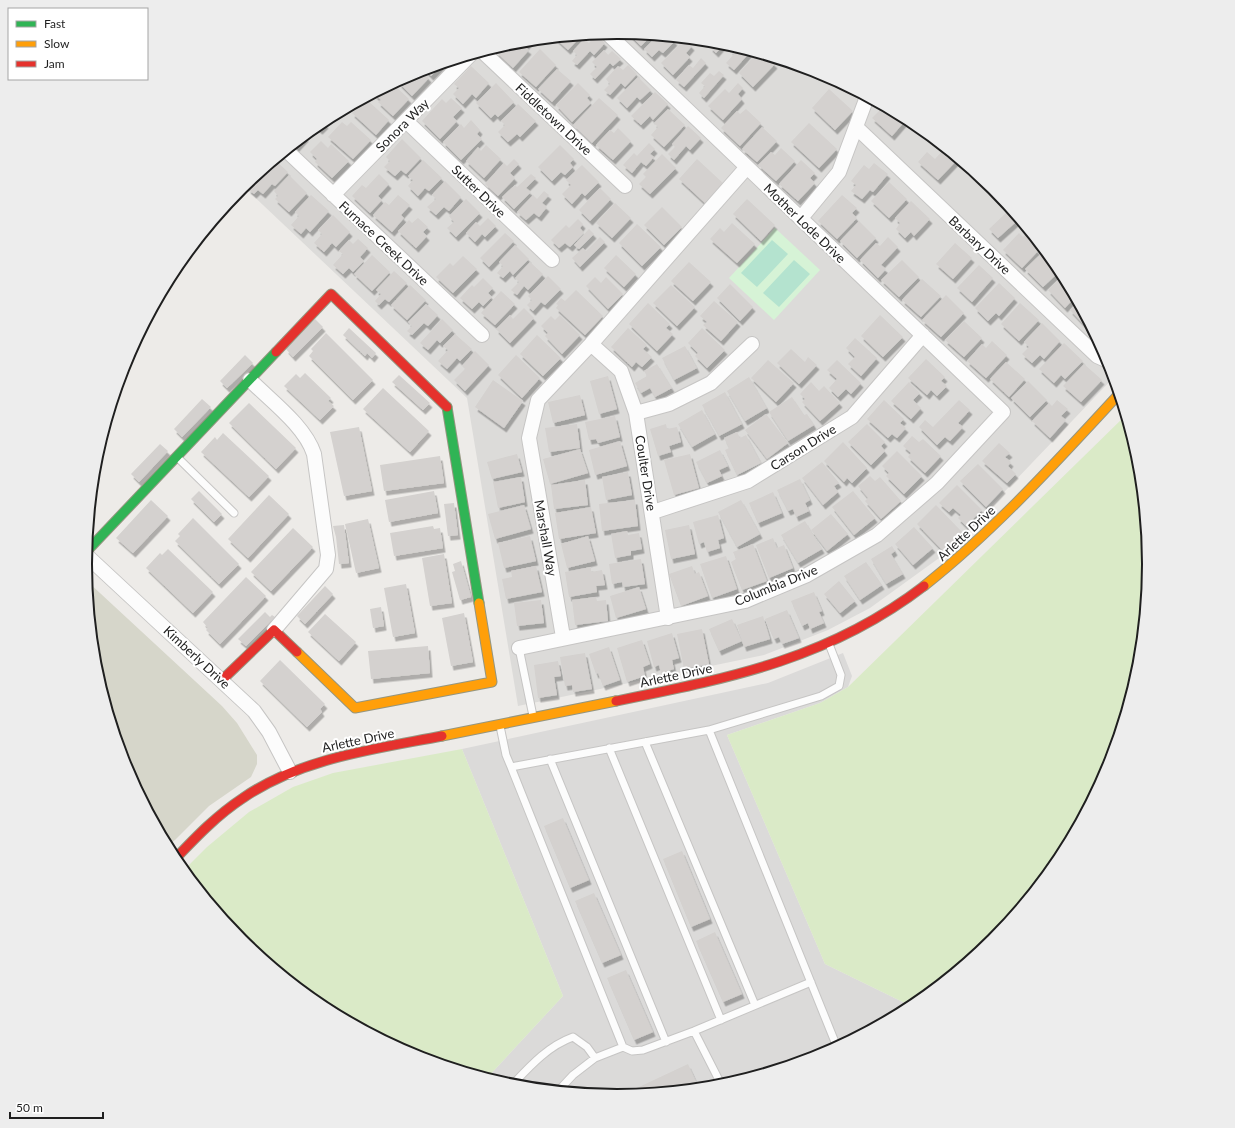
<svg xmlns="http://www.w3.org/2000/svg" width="1235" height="1128" font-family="Lato,sans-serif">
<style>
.residential{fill:#dcdbd9}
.religious{fill:#dbdad9}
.construction{fill:#d6d6ca}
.grass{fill:#daeac7}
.park{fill:#d6f3d6}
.pitch{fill:#b4e3cf}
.building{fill:#d4d1cf;filter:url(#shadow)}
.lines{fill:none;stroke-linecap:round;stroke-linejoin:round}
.lane-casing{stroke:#c6c5c4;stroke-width:9}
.street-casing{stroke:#c6c5c4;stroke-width:16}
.fast-casing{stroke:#959680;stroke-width:11}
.slow-casing{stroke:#959680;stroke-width:11}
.jam-casing{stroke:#959680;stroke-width:11}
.lane{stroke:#fcfcfc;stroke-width:7}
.street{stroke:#fcfcfc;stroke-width:14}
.fast{stroke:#30b455;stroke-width:9}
.slow{stroke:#ff9f0a;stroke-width:9}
.jam{stroke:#e5322d;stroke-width:9}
.labels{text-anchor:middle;stroke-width:4;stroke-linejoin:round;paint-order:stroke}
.street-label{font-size:13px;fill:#1f1f1f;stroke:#fff}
.rim{fill:none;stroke:#1f1f1f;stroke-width:2}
</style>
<defs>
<filter id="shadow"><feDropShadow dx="2.5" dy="4.5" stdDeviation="0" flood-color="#0004"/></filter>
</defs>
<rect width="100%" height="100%" fill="#edebe8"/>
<path class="residential" d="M618 32 722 42 821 73 913 122 994 188 1060 269 1109 361 1114 377 946 553 870 608 828 630 764 655 518 706 467 398 243 186 322 122 414 72 514 42Z"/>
<path class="religious" d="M843 653 852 676 848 687 820 703 727 735 825 964 913 1007 821 1056 721 1086 617 1096 513 1086 487 1078 563 996 462 749 768 683Z"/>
<path class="construction" d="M87 581 222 706 237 723 257 755V764L251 777 209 806 175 840 168 845 126 767 96 668Z"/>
<path class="grass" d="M1126 415 1139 460 1149 564 1139 668 1109 768 1060 860 994 940 913 1007 825 964 727 735 820 703 848 687Z
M462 749 563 996 487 1078 414 1055 322 1006 241 940 184 870 207 847 249 812 293 787 333 773Z"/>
<path class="park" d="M775 228 820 270 774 320 729 278Z"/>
<path class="pitch" d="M772 240 788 254 757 287 741 273Z
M794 260 810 274 779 307 763 293Z"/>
<path class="building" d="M630 33 652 35 641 46 629 34Z
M582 35 568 50 555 38 562 37Z
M596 35 605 43 594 55 590 51 577 65 572 61 577 55 573 51 584 39 589 43Z
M657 36 670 37 675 41 663 53 659 50 652 57 644 49Z
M685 39 692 46 686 53 690 57 673 75 661 63Z
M531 40 525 47 529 50 513 68 496 52 501 46 514 42Z
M715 42H722L729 45 727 47 724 44 716 53 710 47Z
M734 46 751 51 734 70 726 63 734 54 730 50Z
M540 49 556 65 536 87 519 72Z
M604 50 608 55 612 51 621 59 613 66 610 63 595 79 590 74 597 67 592 62Z
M757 53 766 56 775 64 753 87 739 73Z
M701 58 706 63 684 87 676 80 689 65 693 68Z
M443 64 431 76 424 69Z
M628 65 637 74 625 87 621 83 610 95 604 90 610 84 606 79 618 66 623 70Z
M471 66 489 83 476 98 472 94 463 104 453 94 459 88 454 84Z
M557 69 571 81 552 102 538 89Z
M421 70 429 78 412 96 399 83 402 79Z
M719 71 724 75 704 98 699 93 705 86 701 83 710 73 714 76Z
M638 77 651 90 640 100 637 97 627 108 617 98Z
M496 83 514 102 498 117 495 114 491 118 476 103Z
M578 83 590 95 587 98 591 103 572 122 556 105Z
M738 83 743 88 738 94 742 99 723 120 708 106 725 89 729 93Z
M393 84 409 99 393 116 378 102 381 100 374 94Z
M829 89 853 111 835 130 812 108Z
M655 92 668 104 653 120 650 116 641 125 631 116Z
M451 98 462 108 453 117 457 121 440 139 422 121 442 99 446 103Z
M599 98 618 115 592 143 573 125Z
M366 99 389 120 376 135 352 113Z
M518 104 536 121 520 137 517 134 508 142 498 132 505 125 501 121Z
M884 106 902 116 901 117 905 121 892 136 872 118Z
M668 109 685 125 664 147 651 135 658 127 654 123Z
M746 109 761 123 740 146 721 128 737 111 740 114Z
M471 120 480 130 477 134 482 139 461 160 443 142 461 124 464 128Z
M323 121 326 124 320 130 316 127Z
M342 122 347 126 351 122 371 140 353 159 328 137Z
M809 123 837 149 819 168 791 142Z
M688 126 701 138 690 150 686 146 674 160 668 154 675 147 672 144Z
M762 127 777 141 757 162 742 149Z
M618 128 631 141 613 160 596 145 610 130 614 133Z
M305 136 306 137 296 148 293 145Z
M402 139 421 158 406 174 401 170 395 176 384 167 390 161 386 157Z
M321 141 328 148 331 144 349 161 332 178 315 162 317 159 310 152Z
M649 143 655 149 650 154 654 157 646 166 641 162 632 173 623 165 634 153 637 156Z
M486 145 501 159 484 178 466 161 478 147 481 151Z
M560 145 574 159 570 163 573 167 565 175 561 172 552 181 538 167Z
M781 148 795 161 776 181 758 165 771 152 775 155Z
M945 148 958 159 938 180 918 162 927 152 935 159Z
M662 154 676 168 650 194 639 184 646 177 643 174Z
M514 159 519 164 510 173 515 178 498 196 485 184 504 163 507 166Z
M697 159 724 184 706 204 679 179Z
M275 160 288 172 275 186 272 184 263 194 258 190 254 194 248 189 255 182 252 179Z
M423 160 442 178 429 191 425 188 418 196 408 186 413 180 408 176Z
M801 160 815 173 810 178 815 183 798 201 779 184Z
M874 163 888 174 873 192 870 190 862 199 851 191 856 185 851 181 864 165 869 169Z
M582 165 599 182 585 196 582 193 572 204 562 194 571 185 566 180Z
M379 174 389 184 378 196 382 200 370 213 352 196 362 185 366 188Z
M531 174 536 178 526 188 531 192 514 209 502 197 515 185 517 187Z
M289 175 307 193 289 212 275 199 278 196 274 191Z
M445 181 461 197 449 211 444 207 436 215 427 207 436 199 432 195Z
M889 182 907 199 889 218 871 201Z
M600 188 611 199 590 221 579 210Z
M544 191 549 195 542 203 547 207 539 217 534 213 526 220 517 212 533 195 537 199Z
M311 195 329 211 310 232 306 228 301 234 291 225 299 216 295 212Z
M398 195 410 205 401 215 404 218 392 232 373 215 385 202 389 205Z
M842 195 857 208 852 213 857 218 837 239 818 221Z
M466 199 480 213 456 237 447 228 454 222 449 216Z
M747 199 775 225 761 241 733 214Z
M911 201 930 219 914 236 911 232 905 238 896 229 900 223 895 218Z
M615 203 631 218 612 238 596 223Z
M662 207 682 227 664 245 644 225Z
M1008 211 1017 221 998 238 989 229Z
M333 215 350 232 336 247 332 243 324 252 314 243 322 234 318 230Z
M418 218 428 227 423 232 427 236 416 248 398 231 409 220 412 223Z
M488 218 496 226 485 237 482 234 475 242 466 233 476 222 480 226Z
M578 219 583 224 580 228 584 233 570 247 565 243 559 248 551 240 566 225 569 228Z
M859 221 876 238 857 258 840 241Z
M732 223 755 244 737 263 710 239 720 228 724 232Z
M637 224 661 247 642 266 619 243Z
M589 229 594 234 579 249 574 245Z
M1029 231 1037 241 1033 246 1038 251 1022 268 1003 250 1019 233 1023 237Z
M505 233 514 241 489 267 480 258Z
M600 237 605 242 580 267 572 258 583 248 586 251Z
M888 237 898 247 881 265 886 269 878 278 860 260 876 243 880 246Z
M358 239 368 248 360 257 364 261 353 272 349 268 343 274 333 265 343 254 339 251 349 240 353 244Z
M955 243 972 258 953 279 936 264Z
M515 245 529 259 513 275 510 271 503 278 497 273 503 266 499 262Z
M1045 250 1061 270 1043 287 1025 269Z
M372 255 390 272 372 291 354 274Z
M616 255 636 274 624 287 604 268Z
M463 256 477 269 453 293 436 277 450 263 453 266Z
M902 260 919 277 899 297 881 280Z
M530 262 543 274 528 290 524 286 517 295 511 290 519 282 515 278Z
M689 262 711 282 693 301 671 281Z
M979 265 993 278 972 302 957 288Z
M394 271 407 283 389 302 385 299 379 305 375 301 381 294 376 290Z
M1063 275 1075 297 1065 308 1048 290Z
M548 276 561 289 545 305 541 302 533 311 527 305 532 300 528 296Z
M595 277 601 283 606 277 623 294 608 309 586 286Z
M483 278 493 288 488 293 492 297 483 306 479 302 472 309 460 298 472 285 474 287Z
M922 279 941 296 921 317 902 300Z
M999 283 1015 298 999 316 996 313 988 321 975 308Z
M730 284 753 307 740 321 717 298Z
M410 285 426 300 407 320 391 305Z
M671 285 695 307 677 326 653 303Z
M576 290 603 316 585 335 556 308 558 305 556 304 561 298 565 301Z
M501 291 515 304 495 325 481 313Z
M946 295 964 313 941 337 922 320Z
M714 301 738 322 721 341 703 325 707 322 700 316Z
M1078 302 1090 325 1087 328 1070 310Z
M648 303 670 324 666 328 673 334 657 351 629 324Z
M1020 303 1039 320 1019 341 1001 324Z
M426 304 438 315 428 326 424 323 412 335 407 331 412 326 408 322Z
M524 308 534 318 510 343 496 329 510 315 513 319Z
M560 315 580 335 562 354 545 336 548 333 541 326 551 316 555 320Z
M880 315 903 337 883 357 861 336Z
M315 319 323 327 293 357 286 349Z
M442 319 453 330 440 343 437 340 428 350 420 343Z
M964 321 982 338 964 357 945 340Z
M1042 323 1060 341 1044 359 1040 355 1032 363 1022 354 1029 347 1024 342Z
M349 328 376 353 372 358 367 353 365 356 343 335Z
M628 328 647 345 643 349 652 357 642 367 636 362 632 367 611 347Z
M702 328 725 350 707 368 695 356 698 353 688 343Z
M326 333 373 380 353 400 309 356 313 351 311 349Z
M455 334 472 349 460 361 457 358 447 369 438 361 448 350 443 346Z
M537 335 561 358 543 376 520 354Z
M855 338 877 358 861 376 848 364 855 357 846 348Z
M992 341 1007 355 986 378 967 361 982 344 986 348Z
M1064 343 1083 361 1065 379 1061 375 1054 383 1039 369Z
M685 346 697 368 674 380 662 358Z
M791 349 805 362 808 357 817 365 799 384 777 363Z
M475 351 489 365 465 391 454 380 465 369 462 366Z
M245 355 253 363 227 388 220 381Z
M516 355 540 378 522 398 498 375Z
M926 359 945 377 941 381 947 386 937 396 931 390 927 395 908 378Z
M768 360 794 383 776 402 751 378Z
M837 360 861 383 851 394 846 389 838 397 829 388 837 379 827 370Z
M1006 362 1025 379 1009 397 990 379Z
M657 364 672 388 655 397 650 388 641 393 635 383 647 376 644 371Z
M1084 364 1102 380 1081 402 1063 386Z
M305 373 331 398 328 401 334 406 320 420 284 386 296 374 300 378Z
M399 375 430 403 423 410 392 382Z
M608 376 617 409 599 414 590 381Z
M749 377 767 408 745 421 727 391Z
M493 380 523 401 504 428 475 407Z
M1028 381 1047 400 1030 417 1011 398Z
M811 382 819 391 824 386 840 403 820 421 802 402 805 399 800 394Z
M909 382 920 393 913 400 921 408 911 419 891 401Z
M383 388 429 431 410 452 363 409Z
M725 392 742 424 719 436 702 405Z
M580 395 585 415 553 423 548 402Z
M792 397 804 415 807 414 814 425 788 441 769 412Z
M202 399 211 407 182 437 174 429Z
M884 400 904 419 900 423 906 428 897 438 892 434 888 438 867 419Z
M959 400 970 410 958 423 963 427 950 441 945 437 937 445 919 427 925 420 933 427Z
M1057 400 1068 409 1061 416 1066 420 1050 438 1032 421 1049 403 1052 406Z
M249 403 296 448 276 469 229 423Z
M702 410 715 434 692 447 678 424Z
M766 414 788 443 767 459 745 430Z
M615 416 620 437 598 443 596 439 589 440 585 422Z
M577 424 580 448 549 452 545 428Z
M666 424 667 429 677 427 681 442 669 446 671 452 658 456 650 429Z
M867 424 885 442 881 446 885 451 871 465 848 442Z
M359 427 372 491 344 496 330 432Z
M737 432 740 438 746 435 761 463 737 475 725 450 729 448 724 438Z
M223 433 269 476 249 497 201 452 215 437 217 440Z
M912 436 919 442 923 439 941 456 925 473 908 457 911 453 903 446Z
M620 441 627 466 595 475 589 450Z
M843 442 867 468 852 483 847 478 844 482 824 461Z
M999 443 1010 453 1005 457 1011 462 1008 466 1016 474 1007 483 982 461Z
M160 444 168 451 139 482 131 474Z
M580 449 588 473 550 484 543 459Z
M720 450 728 466 719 470 722 476 707 483 696 462Z
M897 451 922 476 904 494 886 476 889 473 882 466Z
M517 454 522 472 492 479 487 462Z
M690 454 699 488 674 495 664 460Z
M440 456 444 483 384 491 380 465Z
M822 462 839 483 834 486 838 492 823 505 802 478Z
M978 464 1003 489 986 507 960 481Z
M628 472 632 495 606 500 602 477Z
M870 476 875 481 880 477 901 501 881 519 865 501 868 498 858 486Z
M521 477 525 502 498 508 493 482Z
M800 479 810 500 805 503 809 511 796 517 793 509 788 511 777 490Z
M585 480 588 505 554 509 551 485Z
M957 485 982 510 966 526 958 518 961 515 953 508 949 512 939 503Z
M199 491 222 514 214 522 191 499Z
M434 491 438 513 389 522 385 500Z
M853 491 875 518 854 535 832 507Z
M773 492 782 513 758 523 749 503Z
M269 495 289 514 248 558 228 539Z
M151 500 168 516 133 553 116 538Z
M635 500 638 526 602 531 599 504Z
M741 500 760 534 737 547 718 512Z
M454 503 458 535 448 536 444 504Z
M524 505 531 529 495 539 488 514Z
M936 505 962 532 943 551 917 524Z
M591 507 596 533 559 539 555 513Z
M831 514 848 534 827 551 811 530Z
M718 515 724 538 718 540 720 548 707 552 704 542 699 544 693 522Z
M193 518 239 564 219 584 175 541 180 536 178 534Z
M368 519 379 568 356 573 345 524Z
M805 521 822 549 798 563 781 535Z
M344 525 349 563 339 564 336 537 333 526Z
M689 525 695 554 671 559 665 530Z
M433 526 434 529 440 528 443 548 394 556 390 533Z
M914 527 933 548 913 565 895 544Z
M293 528 313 547 271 591 251 572Z
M627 531 628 535 639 533 642 549 631 551V555L615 558 611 534Z
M530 536 536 561 504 568 498 543Z
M588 536 595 561 567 568 561 544Z
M773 538 777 548 784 545 793 568 769 578 756 545Z
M753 544 767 581 742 590 731 562 736 559 733 552Z
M892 546 895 551 891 554 903 574 886 584 871 559Z
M168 549 213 592 193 613 146 568 160 553 162 555Z
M444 554 452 603 430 606 422 558Z
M726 556 737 589 712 598 700 564Z
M641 559 645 584 623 587 622 582 612 584 609 564Z
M461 561 471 597 460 600 452 572 455 571 453 564Z
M866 562 882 585 860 600 844 576Z
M536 566 542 592 506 599 502 579 512 577 511 571Z
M692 566 695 574 699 572 708 596 681 606 669 574Z
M591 567V572L602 570 605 585 596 586 597 592 569 597 565 572Z
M246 577 266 596 220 644 206 630 208 628 203 622Z
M839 581 855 601 840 613 824 594Z
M406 584 415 633 393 637 384 588Z
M325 586 333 594 305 624 297 616Z
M639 587 646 609 616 618 610 596Z
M814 592 822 611 819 612 824 623 810 629 808 623 802 626 791 601Z
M596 597 597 601 606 600 608 621 575 625 572 600Z
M541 600 544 623 517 626 514 603Z
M381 607 384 626 373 628 370 609Z
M787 610 799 638 782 644 779 637 774 639 765 619Z
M265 612 270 617 272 615 275 617 246 646 238 639Z
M464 613 473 662 451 666 442 618Z
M325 614 356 642 339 661 308 632Z
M763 616 770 639 744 647 737 625Z
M732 619 742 641 719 651 709 629Z
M702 629 709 664 684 669 677 634Z
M672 633 679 658 672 660 674 669 661 673 659 665 654 667 647 641Z
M642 640 650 664 643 667 645 676 627 682 617 648Z
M428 646 430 673 371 679 368 651Z
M609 647 620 680 603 686 598 673 596 674 589 654Z
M585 653 592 689 573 692 572 685 565 686 560 657Z
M280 660 325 704 320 709 322 712 307 727 260 681Z
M558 661 561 676 554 677 557 695 538 698 534 665Z
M563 818 589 880 570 888 544 826Z
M682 851 710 919 691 927 663 859Z
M594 893 621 955 602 963 575 901Z
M715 932 742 994 723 1002 696 941Z
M626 970 653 1032 634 1040 607 978Z
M688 1064 699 1088 622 1096V1095Z"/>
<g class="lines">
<defs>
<path id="lane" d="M177 457 234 513
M829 644 841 675 839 686 821 696 709 730 837 1047
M519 648 533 716
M500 726 506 755 511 767 709 730
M645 742 755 1005
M609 748 721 1020
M550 759 666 1042
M511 767 623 1047 595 1058 587 1047 573 1037C548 1046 530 1066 512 1085
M694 1031 722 1086
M623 1047 632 1051 643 1050 694 1031 811 982
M559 1090 573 1075 595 1058"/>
<path id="street" d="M483 52 625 186
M406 121 552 260
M856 127 1097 356 1106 360 1108 359
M287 151 482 335
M333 195 470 55
M801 218 839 172 867 97
M591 344 621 371 636 413 668 618
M250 380C271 401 305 426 314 454L328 555 326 569 274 630
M636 413 669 404 711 383 752 344
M653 512 748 481 852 417 923 335
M86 555 254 711 269 732 290 772
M563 637 529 438 538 400 591 344 747 167
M519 648 745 601 807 575 877 535 937 483 1003 412 607 33"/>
<path id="fast" d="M447 407 479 603
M87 551 276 352"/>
<path id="slow" d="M924 586C996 529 1057 461 1119 394
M297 652 355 708 492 682 479 603
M442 736 616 701"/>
<path id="jam" d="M276 352 331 294 447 407
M222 680 274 630 297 652
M616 701C730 678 829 659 924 586
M175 859C196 837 217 815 243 798 301 758 375 749 442 736"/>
</defs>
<use href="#lane" class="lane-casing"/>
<use href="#street" class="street-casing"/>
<use href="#fast" class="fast-casing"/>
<use href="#slow" class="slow-casing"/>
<use href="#jam" class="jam-casing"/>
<use href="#lane" class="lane"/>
<use href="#street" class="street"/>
<use href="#fast" class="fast"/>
<use href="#slow" class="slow"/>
<use href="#jam" class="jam"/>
</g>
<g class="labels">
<g class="street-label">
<text transform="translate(554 119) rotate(43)" y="5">Fiddletown Drive</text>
<text transform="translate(402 125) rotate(-45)" y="5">Sonora Way</text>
<text transform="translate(479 191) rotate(44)" y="5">Sutter Drive</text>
<text transform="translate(805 223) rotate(44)" y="5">Mother Lode Drive</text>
<text transform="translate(384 243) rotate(43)" y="5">Furnace Creek Drive</text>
<text transform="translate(980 245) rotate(43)" y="5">Barbary Drive</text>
<text transform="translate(803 447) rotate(-32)" y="5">Carson Drive</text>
<text transform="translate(646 473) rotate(81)" y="5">Coulter Drive</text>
<text transform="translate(966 533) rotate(-43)" y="5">Arlette Drive</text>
<text transform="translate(546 538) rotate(80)" y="5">Marshall Way</text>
<text transform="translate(776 585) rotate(-22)" y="5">Columbia Drive</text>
<text transform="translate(197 657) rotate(43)" y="5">Kimberly Drive</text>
<text transform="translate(676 675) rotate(-12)" y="5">Arlette Drive</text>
<text transform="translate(358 740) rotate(-12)" y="5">Arlette Drive</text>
</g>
</g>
<path d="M0 0H1235V1128H0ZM92 564a525 525 0 1 1 1050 0a525 525 0 1 1-1050 0Z" fill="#ededed" fill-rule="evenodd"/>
<path class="rim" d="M92 564a525 525 0 1 1 1050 0a525 525 0 1 1-1050 0Z"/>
<rect x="8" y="8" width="140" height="72" fill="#ffffff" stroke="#a5a5a5"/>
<rect x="16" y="21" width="20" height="6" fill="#30b455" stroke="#a5a5a5"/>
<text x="44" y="28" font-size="12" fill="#1f1f1f">Fast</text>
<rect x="16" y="41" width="20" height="6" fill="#ff9f0a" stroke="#a5a5a5"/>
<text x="44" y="48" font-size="12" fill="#1f1f1f">Slow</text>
<rect x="16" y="61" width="20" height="6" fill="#e5322d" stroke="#a5a5a5"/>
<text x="44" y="68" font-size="12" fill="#1f1f1f">Jam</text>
<path d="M10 1112v6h93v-6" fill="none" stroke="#1f1f1f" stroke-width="2"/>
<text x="16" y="1112" font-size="12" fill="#1f1f1f" stroke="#ffffff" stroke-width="3" paint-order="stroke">50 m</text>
</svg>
